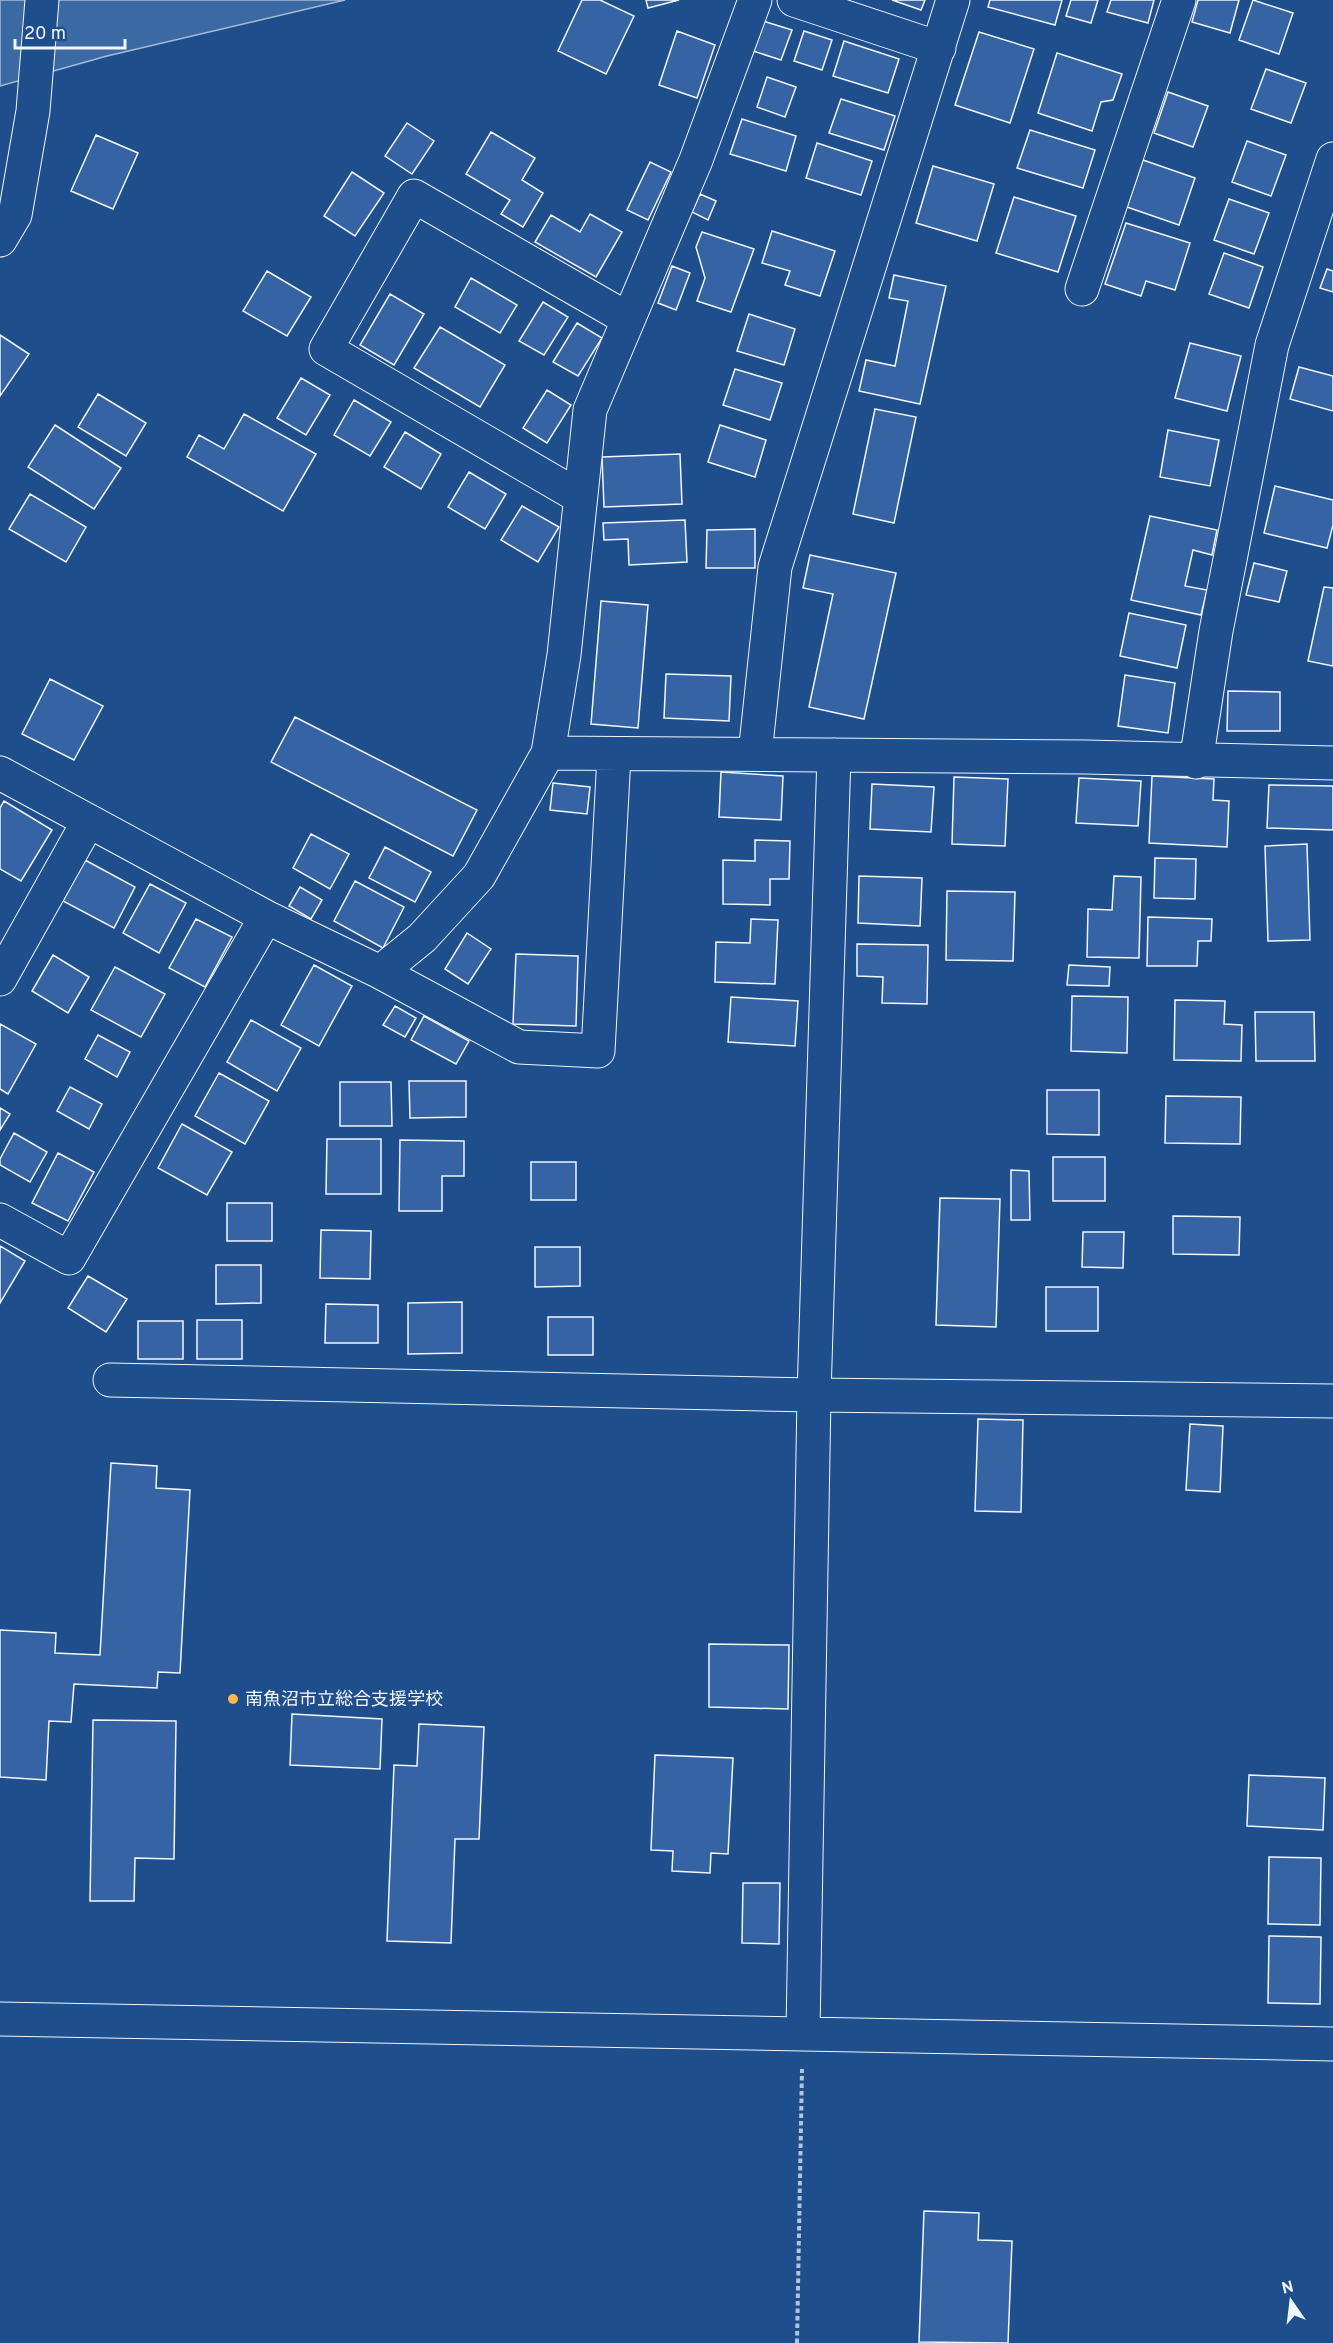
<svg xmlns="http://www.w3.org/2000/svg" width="1333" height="2343" font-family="Overpass,'Noto Sans JP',sans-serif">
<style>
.water{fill:#3b69a3;stroke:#a8bbd7;stroke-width:1.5}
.building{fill:#3563a3;stroke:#f2f6ff;stroke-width:1.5}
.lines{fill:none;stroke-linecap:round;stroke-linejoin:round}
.minor-casing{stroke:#f2f6ff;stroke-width:35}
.path{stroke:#b3c4dc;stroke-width:4;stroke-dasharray:4.5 3;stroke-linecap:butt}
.minor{stroke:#1f4e8c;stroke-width:33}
.poi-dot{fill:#ffb74d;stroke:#1f4e8c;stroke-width:2}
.labels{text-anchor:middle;stroke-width:4.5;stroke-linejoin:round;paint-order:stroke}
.poi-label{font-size:18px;fill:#f2f6ff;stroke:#1f4e8c;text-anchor:start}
</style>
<rect width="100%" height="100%" fill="#1f4e8c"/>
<path class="water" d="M0 0H345L107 56 0 86Z"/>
<path class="building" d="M582 0H600L634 16 606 74 558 51Z
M646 0H679L648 8Z
M892 0H925L921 10Z
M990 0H1062L1055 25 988 7Z
M1071 0H1098L1091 23 1066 16Z
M1111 0H1154L1148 23 1107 12Z
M1198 0H1239L1230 33 1192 22Z
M1253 0 1293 13 1279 54 1239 40Z
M763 21 792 30 781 60 753 51Z
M677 31 715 45 697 98 659 85Z
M804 31 832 40 822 70 794 61Z
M979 32 1034 49 1010 123 955 105Z
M844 41 899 59 888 93 833 76Z
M1057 53 1122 74 1113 100 1101 102 1092 131 1038 113Z
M1266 69 1306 83 1291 123 1251 109Z
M767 77 796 87 785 117 757 107Z
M1168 92 1208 106 1193 147 1154 133Z
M841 99 895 116 884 150 829 133Z
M742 119 796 136 786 171 730 154Z
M407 123 434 141 412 174 385 156Z
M1030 130 1095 150 1083 188 1017 168Z
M491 132 535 158 522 180 543 193 523 227 501 214 510 200 466 174Z
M96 135 138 153 113 209 71 191Z
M1247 141 1286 155 1271 196 1232 182Z
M817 143 872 161 861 195 806 178Z
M1143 160 1195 178 1179 225 1127 207Z
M650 162 671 172 648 220 627 210Z
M933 166 994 184 977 241 916 223Z
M352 172 384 193 355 236 324 216Z
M700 194 716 201 708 220 692 212Z
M1014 197 1076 216 1058 272 996 253Z
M1229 199 1269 213 1254 254 1214 240Z
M590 214 622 232 596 277 535 242 551 215 580 232Z
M1126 223 1190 243 1175 290 1146 281 1141 296 1105 284Z
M772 231 835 251 820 296 785 285 790 271 762 263Z
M702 232 754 249 731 312 697 301 705 278 696 247Z
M1224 253 1263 267 1249 308 1209 294Z
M672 266 690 273 676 310 658 303Z
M1327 269 1333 271V292L1320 288Z
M267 271 311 297 287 336 243 311Z
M894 275 946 286 920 404 859 391 866 360 895 366 908 301 889 298Z
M471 278 517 305 500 333 455 307Z
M390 294 424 314 394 365 360 345Z
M543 302 568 317 544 355 519 341Z
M749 314 795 329 784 365 737 351Z
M577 323 602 338 578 376 553 362Z
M440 327 505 365 480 407 414 368Z
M0 335 29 354 0 396Z
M1190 343 1241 356 1227 411 1175 398Z
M1299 367 1333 376V411L1290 399Z
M735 369 782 383 770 420 723 405Z
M301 378 330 395 306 435 277 418Z
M547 390 571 405 547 443 523 428Z
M98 394 146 423 126 456 78 427Z
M354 400 391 422 370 456 334 435Z
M875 409 916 417 894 523 853 514Z
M244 414 316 454 283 511 187 457 199 435 224 449Z
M55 425 121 468 94 509 28 467Z
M720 425 766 440 755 477 708 462Z
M1168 430 1219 440 1210 486 1160 477Z
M405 432 441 454 421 489 384 467Z
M680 454 682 504 604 507 602 457Z
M469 472 506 494 485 529 448 507Z
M1275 486 1333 500V525L1327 548 1264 533Z
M30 494 86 527 66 562 9 529Z
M522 506 559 527 538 562 501 540Z
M1150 516 1217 530 1212 555 1193 550 1185 586 1207 590 1201 615 1131 600Z
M685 520 687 562 629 565 628 539 604 540 603 523Z
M755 529V568H706L707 530Z
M810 555 896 573 864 719 809 707 833 594 803 588Z
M1254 563 1287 571 1279 602 1246 595Z
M1324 587 1333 588V666L1308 661Z
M601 601 648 605 638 728 591 724Z
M1129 613 1186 625 1177 668 1120 656Z
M666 674 731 676 729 721 664 718Z
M1125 675 1175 683 1168 733 1118 726Z
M50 679 103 706 74 760 22 734Z
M1228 691 1280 692V731H1227Z
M295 717 477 810 453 856 271 762Z
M721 772 783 776 781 820 719 817Z
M1152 776 1214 779 1213 800 1229 801 1227 847 1149 843Z
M954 777 1008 779 1005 846 952 844Z
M1079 778 1141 781 1138 826 1076 823Z
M553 783 590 787 587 814 550 810Z
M872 784 934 787 931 832 870 829Z
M1269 785 1333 786V830L1267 828Z
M4 801 52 830 21 881 0 869V808Z
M311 834 349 854 330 889 293 868Z
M755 840 790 841 789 879H770V905L723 904V860L755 861Z
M1307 844 1310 940 1268 941 1265 846Z
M385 847 431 872 415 902 369 878Z
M1155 858 1196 859 1195 899 1154 898Z
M85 860 135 887 114 928 63 901Z
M859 876 922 878 920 926 858 923Z
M1114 876 1141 877 1139 958 1087 957 1088 909 1112 910Z
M355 881 404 907 383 948 334 921Z
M150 884 186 903 159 953 123 933Z
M300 887 322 900 311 919 289 906Z
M947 891 1015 892 1013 961 946 960Z
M1148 917 1212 919 1211 941H1198L1197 966H1147Z
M196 919 232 937 205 987 169 968Z
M751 919 778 920 775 984 715 982 716 942 750 943Z
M467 933 491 949 468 984 445 969Z
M857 944 928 945 927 1004 882 1003 883 977 857 976Z
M516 954 578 956 576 1026 513 1024Z
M53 955 89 977 68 1013 32 991Z
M314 965 352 986 319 1046 281 1025Z
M1069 965 1110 967 1109 986 1067 985Z
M115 967 165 994 141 1037 91 1010Z
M1072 996 1128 997 1127 1053 1071 1051Z
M731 997 798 1001 795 1046 728 1042Z
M1175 1000 1225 1001 1224 1024 1242 1025 1241 1061 1174 1060Z
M395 1006 416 1018 405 1037 383 1025Z
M1255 1012H1314L1315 1061H1256Z
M424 1016 469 1041 456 1064 411 1040Z
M251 1020 301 1048 277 1091 227 1062Z
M0 1024 36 1044 8 1094 0 1089Z
M98 1035 130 1052 117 1077 85 1059Z
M219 1073 269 1101 245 1144 195 1116Z
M409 1081H466V1117L410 1118Z
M340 1082H391L392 1126H340Z
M70 1087 102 1104 89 1129 57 1111Z
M1047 1090H1099V1135L1047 1134Z
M1166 1096 1241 1097 1240 1144 1165 1143Z
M0 1108 10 1114 0 1130Z
M182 1124 232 1152 207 1195 158 1168Z
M14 1133 47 1152 30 1182 0 1165V1159Z
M327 1139H381V1194H326Z
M400 1140 464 1141V1176H442V1211H399Z
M58 1153 94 1172 68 1221 32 1203Z
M1053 1157H1105V1201H1053Z
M531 1162H576V1200H531Z
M1011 1170 1029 1171 1030 1220H1011Z
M940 1198 1000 1199 996 1327 936 1325Z
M227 1203H272V1241H227Z
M1173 1216 1240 1217 1239 1255 1173 1254Z
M321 1230 371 1231 370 1279 320 1278Z
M1083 1232H1124L1123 1268 1082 1267Z
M0 1246 25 1261 0 1303Z
M535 1247H580V1286L535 1287Z
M216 1265H261V1303L216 1304Z
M88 1276 127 1299 106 1332 68 1308Z
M1046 1287H1098V1331H1046Z
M462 1302V1353L408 1354V1303Z
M326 1304 378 1305V1343H325Z
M548 1317H593V1355H548Z
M197 1320H242V1359H197Z
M138 1321H183V1359H138Z
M978 1419 1023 1420 1021 1512 975 1511Z
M1190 1424 1223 1426 1220 1492 1186 1490Z
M111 1463 157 1466 156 1488 190 1490 180 1673 158 1672 157 1688 74 1684 71 1722 49 1721 46 1780 0 1777V1630L56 1633 55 1653 100 1655Z
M709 1644 789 1645 788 1709 709 1707Z
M292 1714 382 1719 380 1769 290 1765Z
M93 1720 176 1721 174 1859 135 1858 134 1901H90Z
M419 1724 484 1727 479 1839H455L451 1943 387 1941 394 1765 417 1766Z
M655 1755 733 1758 728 1854 711 1853 710 1873 672 1871 673 1851 651 1850Z
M1249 1775 1325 1778 1323 1830 1247 1826Z
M1269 1857 1321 1858 1320 1925 1268 1924Z
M743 1883H780L779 1944 742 1943Z
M1269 1936 1321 1937 1320 2004 1268 2003Z
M924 2211 979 2213 978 2240 1012 2241 1008 2343 919 2342Z"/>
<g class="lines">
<defs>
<path id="minor" d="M794 0 939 48
M0 240 15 215 33 111 42 0
M1082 289 1179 0
M580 497 326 349 414 196 628 319
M548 753 1086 757 1333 763
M755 754 775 567 953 0
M1196 762 1216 631 1272 345 1333 159
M0 773 266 917 380 972 422 938 479 876 548 753 564 655 590 410 696 160 755 0
M380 972 519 1047 598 1051 614 756
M0 979 88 822
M0 1220 69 1258 266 917
M110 1380 814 1395 1333 1401
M0 2019 1333 2044
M803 2032 814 1395 834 755"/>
</defs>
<use href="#minor" class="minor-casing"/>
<path class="path" d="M797 2343 802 2069"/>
<use href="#minor" class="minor"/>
</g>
<circle class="poi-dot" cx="233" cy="1699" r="6"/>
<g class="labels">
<g class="poi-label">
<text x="245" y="1705">南魚沼市立総合支援学校</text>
</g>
</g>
<g transform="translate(1291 2301) rotate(346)" stroke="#1f4e8c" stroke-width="4.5" paint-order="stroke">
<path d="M0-4.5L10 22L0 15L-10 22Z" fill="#f2f6ff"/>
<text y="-9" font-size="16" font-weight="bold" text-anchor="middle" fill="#f2f6ff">N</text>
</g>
<path d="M15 39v9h110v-9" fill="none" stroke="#f2f6ff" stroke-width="3"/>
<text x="24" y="39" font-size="18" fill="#f2f6ff" stroke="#1f4e8c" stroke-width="4.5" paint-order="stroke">20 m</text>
</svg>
